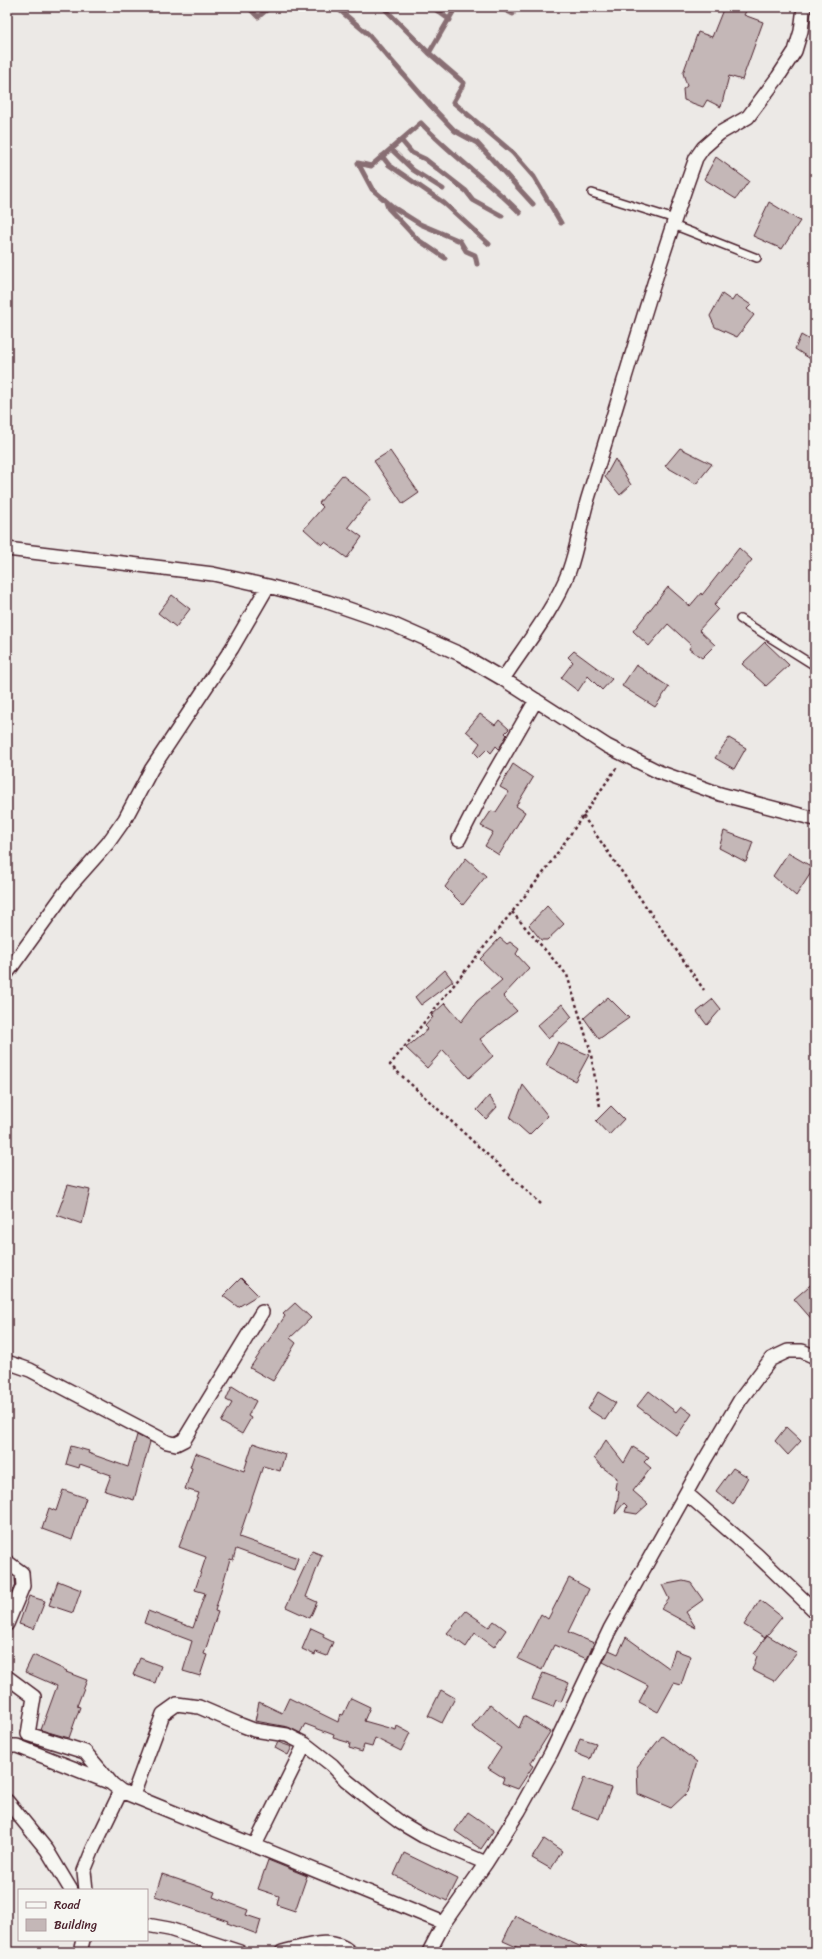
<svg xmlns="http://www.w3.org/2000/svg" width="822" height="1959" font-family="Sriracha,sans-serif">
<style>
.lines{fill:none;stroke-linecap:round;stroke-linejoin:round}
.stream{stroke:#886e73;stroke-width:5}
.building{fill:#c4b7b7;stroke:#4a1f2b}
.service-casing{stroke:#4a1f2b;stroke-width:10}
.minor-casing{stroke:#4a1f2b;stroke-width:16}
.path{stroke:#4a1f2b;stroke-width:2.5;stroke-dasharray:3 3;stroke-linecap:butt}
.service{stroke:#f6f6f2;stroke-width:7}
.minor{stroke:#f6f6f2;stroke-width:13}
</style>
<rect width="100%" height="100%" fill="#ece9e6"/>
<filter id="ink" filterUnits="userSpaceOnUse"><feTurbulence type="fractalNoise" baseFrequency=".025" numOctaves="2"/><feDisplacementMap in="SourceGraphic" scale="8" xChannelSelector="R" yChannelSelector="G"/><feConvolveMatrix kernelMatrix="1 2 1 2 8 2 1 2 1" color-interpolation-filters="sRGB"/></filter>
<g filter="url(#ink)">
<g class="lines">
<path class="stream" d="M248 7 258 17 270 7
M336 7 368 34 431 106 455 131 477 143 533 204
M383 7 429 53 464 83 453 102 513 153 534 177 561 223
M432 7 450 20
M499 7 513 14
M429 53 456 7
M401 140 412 153 425 159 466 191 473 200 502 216
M391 149 413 170 443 189
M382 156 389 165 444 203 489 244
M386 202 388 208 417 239 445 258
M477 264 475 255 466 251 460 241 420 224 393 207 372 189 358 163 371 166 421 123C452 156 489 181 520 213"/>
</g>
<path class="building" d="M724 7H735L746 11 744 15 763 22 742 80 729 76 721 107 707 100 703 107 684 100 683 89 687 86 683 73 698 32 712 37Z
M716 157 749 181 736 199 704 179Z
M769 202 800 221 782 249 753 236Z
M722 294 732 301 736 295 751 305 747 309 754 315 737 337 715 327 710 316Z
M801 335 815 343V362L795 349Z
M680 448 712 464 696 484 665 466Z
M390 451 419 493 403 504 374 461Z
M615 459 631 485 620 495 605 477Z
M342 475 371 498 348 527 362 537 347 558 325 542 322 545 304 529 323 507 319 503Z
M739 548 752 560 714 605 718 609 699 630 715 645 702 658 689 649 691 645 668 624 649 646 633 631 668 587 690 606 701 593 702 595Z
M172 595 190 609 176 627 158 613Z
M765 642 789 665 766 686 742 664Z
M574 651 612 679 602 690 588 676 578 691 561 678 573 662 568 657Z
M636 665 669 687 655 707 622 686Z
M480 714 495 725 499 720 509 729 505 733 507 735 499 749 496 746 491 753 487 749 479 757 474 752 480 743 466 731Z
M729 738 746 748 734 769 715 758Z
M513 764 533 778 516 806 525 812 499 855 485 846 493 832 481 826 491 811 496 812 509 792 500 787Z
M724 831 753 842 746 862 719 848Z
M788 853 814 868 796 896 773 876Z
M466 858 486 876 463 905 445 887Z
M547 906 564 924 547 940H541L529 925Z
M500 938 507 944 510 942 519 949 516 954 529 968 503 996 517 1011 480 1039 493 1056 469 1078 443 1050 427 1068 406 1048 428 1029 425 1026 433 1017 431 1016 445 1003 461 1022 477 1001 502 980 480 959Z
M445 970 453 981 421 1005 415 997Z
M608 997 629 1018 599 1039 584 1018Z
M713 999 721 1009 707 1025 697 1012Z
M562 1004 572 1017 548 1039 537 1026Z
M558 1042 589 1055 575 1081 546 1065Z
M523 1085 548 1116 529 1135 510 1118Z
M489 1096 497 1107 486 1119 477 1110Z
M611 1106 624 1119 609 1135 596 1121Z
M68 1185 90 1190 82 1224 57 1215Z
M241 1278 258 1295 238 1307 223 1296Z
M815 1281V1323L794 1299Z
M295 1303 311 1318 290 1338 296 1343 273 1381 250 1368 285 1316 283 1314Z
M232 1386 256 1401 248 1416 251 1418 242 1434 221 1422 232 1403 226 1400Z
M649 1391 676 1412 681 1406 692 1414 677 1436 637 1406Z
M598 1392 616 1403 605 1420 588 1409Z
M786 1427 801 1441 788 1455 775 1441Z
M137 1435 150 1442 134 1500 105 1491 111 1475 80 1464 79 1468 66 1464 71 1446 89 1451 88 1453 128 1467Z
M606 1440 624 1463 633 1447 649 1457 644 1462 651 1468 633 1491 648 1504 637 1514 625 1512 627 1506 624 1503 615 1514 619 1492 615 1488 617 1478 602 1467 594 1458Z
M253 1443 285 1454 280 1471 263 1466 239 1537 298 1558 294 1570 236 1549 233 1560 230 1559 215 1611 218 1612 204 1654 207 1655 200 1676 183 1671 192 1641 144 1623 148 1611 193 1628 205 1593 195 1590 206 1557 179 1547 199 1493 185 1489 192 1468 190 1467 195 1453 244 1471Z
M733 1468 748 1477 733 1505 716 1491Z
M63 1490 86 1498 72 1540 42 1529 49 1508 56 1511Z
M312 1551 322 1555 306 1597 317 1602 310 1618 286 1607Z
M569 1578 589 1589 568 1632 594 1643 587 1659 554 1645 542 1670 518 1659 541 1614 548 1619Z
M58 1581 81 1590 73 1613 49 1605Z
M683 1581 691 1583 703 1600 686 1612 696 1628 661 1609 669 1599 662 1585Z
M29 1596 45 1601 34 1629 19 1624Z
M760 1600 782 1617 765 1638 744 1625Z
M466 1611 489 1627 494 1621 506 1630 494 1647 475 1633 466 1647 447 1633Z
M311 1628 324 1634 323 1637 333 1642 327 1656 316 1652 315 1655 302 1649Z
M767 1635 797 1653 774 1681 752 1670 757 1656 754 1654Z
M626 1637 669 1668 675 1650 691 1656 681 1685 674 1683 658 1712 639 1702 648 1685 603 1662 609 1650 618 1654Z
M33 1655 67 1671 66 1672 87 1680 77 1706 80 1707 69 1738 41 1730 57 1686 25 1672Z
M140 1658 161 1666 155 1683 133 1675Z
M543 1673 569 1683 561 1702 556 1700 553 1707 532 1699Z
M441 1690 455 1698 442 1723 428 1716Z
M289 1698 338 1722 340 1714 343 1715 351 1698 370 1707 364 1721 396 1730 397 1726 410 1733 401 1751 375 1738 372 1747 364 1745 362 1752 349 1748 350 1743 333 1738 334 1735 305 1724 300 1733 288 1727 255 1721 259 1702 282 1713Z
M490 1704 519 1728 524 1716 550 1732 530 1764 533 1766 518 1789 502 1783 504 1778 488 1768 501 1748 472 1727Z
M662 1736 697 1762 688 1792 671 1808 638 1794 637 1767Z
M580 1738 596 1743 590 1759 575 1753Z
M278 1742 292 1747 288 1755 275 1748Z
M584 1778 611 1788 599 1819 572 1809Z
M468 1812 494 1830 481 1849 455 1831Z
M544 1839 562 1851 551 1869 532 1858Z
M404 1853 458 1879 447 1901 394 1875Z
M268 1860 307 1876 295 1911 277 1905 279 1896 258 1889Z
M162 1874 215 1892 213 1897 248 1910 246 1915 261 1920 257 1934 227 1923 228 1921 155 1896Z
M515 1916 592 1952H528L503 1941Z"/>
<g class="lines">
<defs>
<path id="service" d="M592 193 675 219
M673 225 757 258
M740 619 815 666"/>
<path id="minor" d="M7 549 213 574 268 586 328 602 392 624 460 654 503 679 607 746 659 772 720 794 815 819
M503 679C526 644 554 610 569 571 578 546 581 520 589 495 624 383 656 269 696 158L703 148 720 133 748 117 778 77 795 51 801 31 804 7
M459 839 483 792 536 700
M7 973 69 887 108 843 125 819 151 770 232 648 268 586
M7 1362 30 1370 167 1442 176 1444 184 1440 262 1312
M686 1493 757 1555 815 1611
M7 1562 22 1573 23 1586 7 1624
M7 1677 34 1697 28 1734 85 1752 112 1784 121 1791 444 1923
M7 1749 10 1746H17L111 1783
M133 1795 163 1714 177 1704 199 1707 241 1725 254 1730 287 1735 305 1744 332 1765 346 1780 378 1806 401 1823 423 1836 486 1863
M7 1801 47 1850 71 1890
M255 1845 305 1744
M86 1890 84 1871 93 1849 121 1791
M147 1925 169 1929 240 1952
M80 1952 83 1940
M282 1952C304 1947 332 1935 350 1952
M429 1952 444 1923 486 1863 519 1811 551 1753 610 1629 704 1461 740 1400 771 1359 788 1351H802L815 1357"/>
</defs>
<use href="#service" class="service-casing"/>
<use href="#minor" class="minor-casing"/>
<path class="path" d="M583 816 704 990
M512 912 567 975 590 1049 600 1107
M541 1204 390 1065 544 872 617 767"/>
<use href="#service" class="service"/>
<use href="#minor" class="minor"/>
</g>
</g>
<rect width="822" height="1959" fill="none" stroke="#f6f6f2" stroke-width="24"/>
<rect x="12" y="12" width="798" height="1935" fill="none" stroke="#4a1f2b" stroke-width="1.5" filter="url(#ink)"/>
<rect x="18" y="1889" width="130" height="52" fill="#f6f6f2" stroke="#b1a0a2"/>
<rect x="26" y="1902" width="20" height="6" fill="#f6f6f2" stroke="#b1a0a2"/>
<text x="54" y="1909" font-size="12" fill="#4a1f2b">Road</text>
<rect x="26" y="1919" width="20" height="12" fill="#c4b7b7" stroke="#b1a0a2"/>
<text x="54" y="1929" font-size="12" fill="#4a1f2b">Building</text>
</svg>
